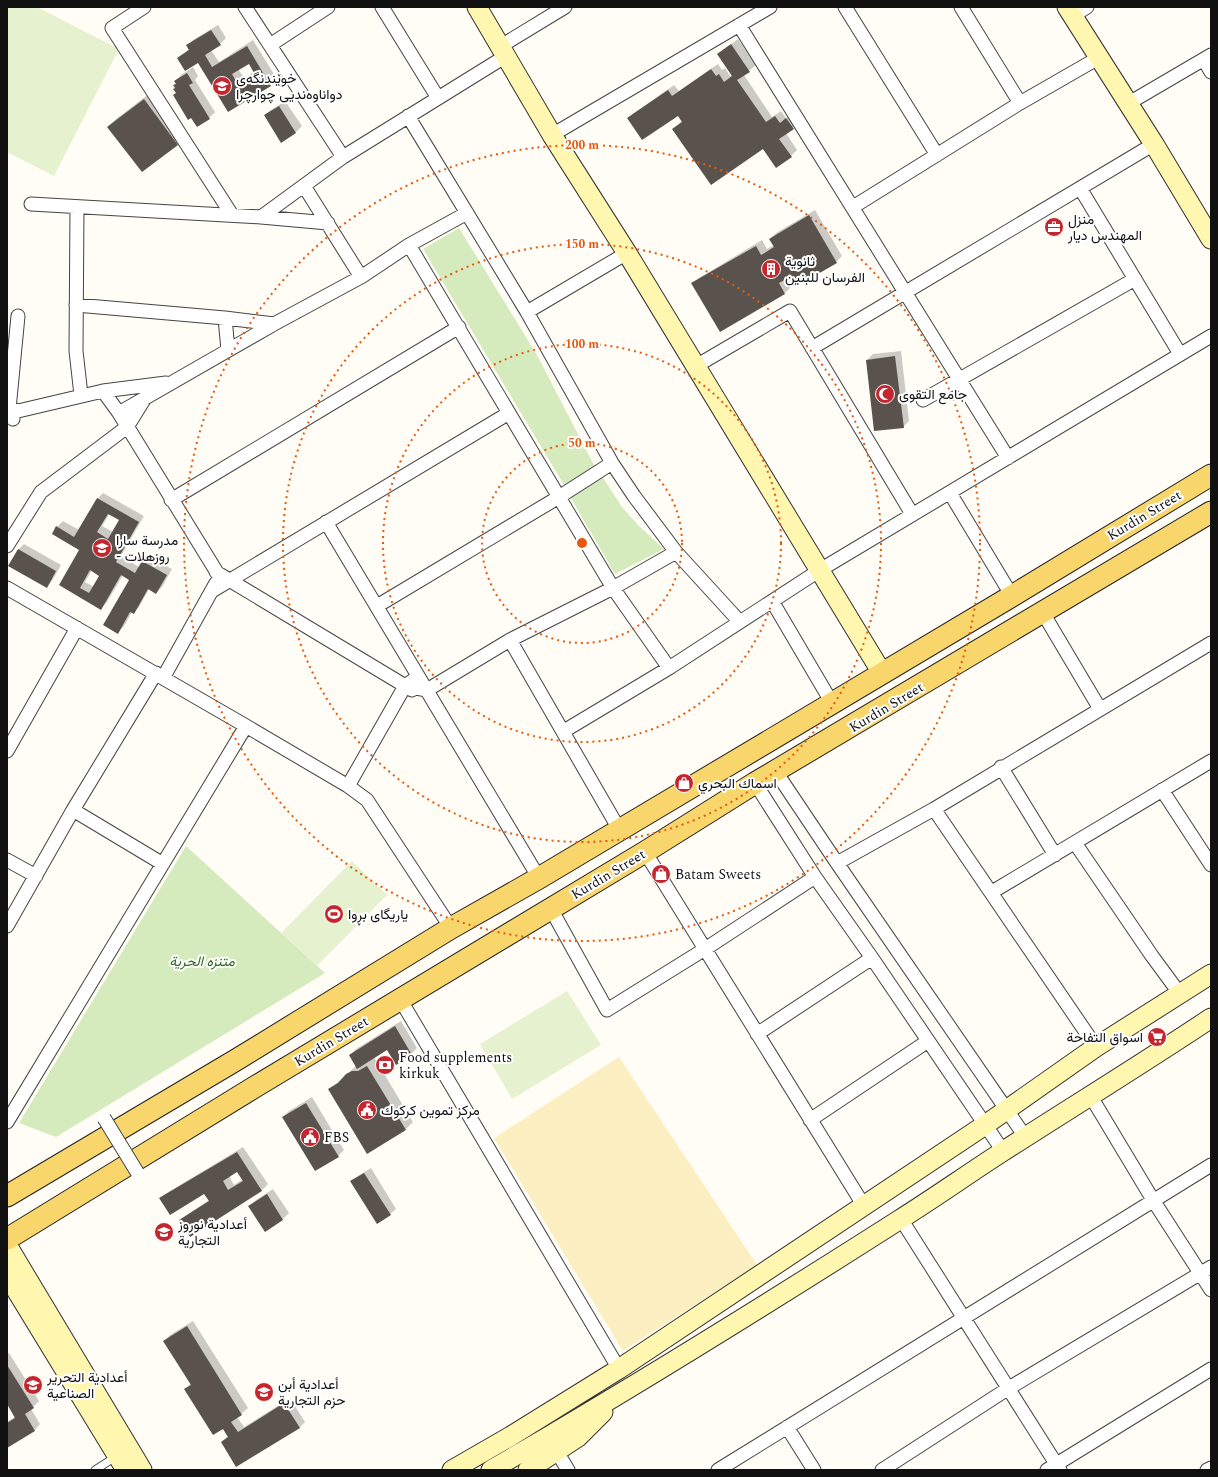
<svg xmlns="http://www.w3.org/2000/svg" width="1218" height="1477" font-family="Spectral,Vazirmatn,serif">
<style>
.green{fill:#d5ebbd}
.sand{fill:#fbeec1}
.pitch{fill:#e6f2cf}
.shadow{fill:#0003;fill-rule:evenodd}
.building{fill:#5a524d;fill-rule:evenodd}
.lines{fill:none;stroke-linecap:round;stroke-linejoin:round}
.lane-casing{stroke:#444;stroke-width:9}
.street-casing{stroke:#444;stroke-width:15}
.secondary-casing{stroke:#333;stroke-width:21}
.primary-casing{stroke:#222;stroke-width:23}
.lane{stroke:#fff;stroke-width:7}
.street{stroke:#fff;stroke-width:13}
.secondary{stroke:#fff6b0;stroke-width:19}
.primary{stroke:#f9d66b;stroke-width:21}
.street-bridge-casing{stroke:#444;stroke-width:15;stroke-linecap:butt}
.street-bridge{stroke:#fff;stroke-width:13}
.ring{fill:none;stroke:#e8590c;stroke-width:2;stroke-dasharray:2 4}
.labels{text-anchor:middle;stroke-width:4;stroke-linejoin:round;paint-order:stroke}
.poi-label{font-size:14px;fill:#111;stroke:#fff;text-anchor:start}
.street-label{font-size:14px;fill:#111;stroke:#fff}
.park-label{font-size:14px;font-style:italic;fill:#2f6b1f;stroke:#fff}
.centre{fill:#e8590c;stroke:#fff;stroke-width:2}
.ring-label{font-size:12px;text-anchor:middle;font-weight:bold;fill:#e8590c;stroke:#fff;stroke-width:4;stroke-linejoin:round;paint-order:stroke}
</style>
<rect width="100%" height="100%" fill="#fffdf5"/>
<path class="green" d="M459 228 537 355 595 467 564 485 423 249Z
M602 476 622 507 638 525 664 549 615 574 569 495Z
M186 846 325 973 56 1137 19 1123Z"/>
<path class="sand" d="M619 1057 757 1265 623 1351 494 1138Z"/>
<path class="pitch" d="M7 7H37L119 49 54 176 7 152Z
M352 861 387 895 317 966 281 933Z
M567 991 601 1045 512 1099 480 1044Z"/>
<path class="shadow" d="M218 25 226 38 220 44 211 50 219 62 253 40 277 79 271 85 228 111 198 61 178 58 189 49 188 46 193 40ZM249 63 254 72 244 78 238 69Z
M738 39 756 65 744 75 772 117 781 111 786 118 793 113 799 122 786 133 797 150 791 156 763 148 673 129 682 121 678 114 628 118 634 113 674 85 679 91 718 64 722 70 725 68 730 76 732 75 718 54Z
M193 67 198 76 195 80 215 112 209 118 176 93 175 85 177 83 175 81 181 75Z
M153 91 185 136 177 144 142 170 108 127 116 119Z
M285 101 302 126 296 132 281 141 265 115 271 110Z
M815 210 842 256 836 262 792 275 786 278 791 287 785 293 721 331 693 284 699 278 762 240 767 249 774 245 770 239 776 233Z
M901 351 909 421 903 427 867 360 873 354Z
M103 493 144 516 121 556 139 567 148 556 172 569 162 587 156 593 149 589 139 607 133 613 132 612 124 626 118 632 130 580 123 575 107 602 101 608 60 585 81 549 57 527 63 521 79 530 97 499ZM110 513 120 520 113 532 102 526ZM92 570 100 575 94 587 85 582Z
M24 544 61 565 52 581 46 587 18 550Z
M401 1021 417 1048 411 1054 388 1049 374 1057 413 1122 405 1130 329 1090 356 1066 350 1055 356 1049Z
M312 1097 344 1150 338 1156 283 1117 289 1111Z
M243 1147 268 1184 262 1190 190 1236 181 1220 187 1215 209 1200 205 1193 161 1198 167 1193ZM238 1171 243 1179 234 1185 229 1176Z
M371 1168 396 1209 390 1214 352 1182 358 1176Z
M273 1189 289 1213 283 1219 266 1230 250 1206 256 1200Z
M193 1321 248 1408 237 1417 244 1427 290 1398 305 1422 299 1428 222 1442 228 1436 223 1428 185 1389 191 1383 164 1341 170 1335Z
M9 1353 39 1401 31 1409 40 1424 35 1430 7 1447V1422L16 1416 7 1402V1354Z"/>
<path class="building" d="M211 30 221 45 205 55 212 67 247 46 271 86 228 112 198 63 185 71 177 58 189 50 186 45ZM249 64 254 73 237 83 232 74Z
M731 44 750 72 737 80 766 122 775 116 780 123 786 118 794 129 779 139 792 157 776 168 763 149 711 185 672 129 682 122 678 116 642 140 627 118 668 90 672 96 711 69 716 76 719 74 724 82 732 76 717 54Z
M187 73 193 83 189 85 210 119 197 127 191 118 188 120 173 95 176 93 173 89 175 88 173 85 176 84 174 81Z
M144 99 178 145 142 172 107 127Z
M279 106 296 133 281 143 264 115Z
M809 215 837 263 797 286 792 276 779 283 785 294 720 332 691 283 756 246 761 255 774 247 769 239Z
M895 356 904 428 874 431 866 360Z
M97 498 139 522 116 562 135 573 142 561 167 575 156 594 148 589 134 614 130 612 118 634 103 625 129 580 121 575 101 610 59 585 79 550 52 534 56 526 74 537ZM108 514 119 520 108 539 97 532ZM90 570 99 576 89 593 80 588Z
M18 549 56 571 47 588 8 566Z
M395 1026 412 1055 396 1065 387 1050 357 1069 349 1055Z
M367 1066 406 1130 367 1154 328 1089 338 1083 346 1074 352 1071H358Z
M306 1103 339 1157 315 1171 282 1117Z
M237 1152 262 1191 190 1237 179 1220 209 1201 204 1194 170 1215 159 1198ZM237 1172 243 1181 228 1190 223 1181Z
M364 1173 391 1215 377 1224 350 1181Z
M267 1194 283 1220 265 1232 248 1206Z
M187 1326 242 1415 231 1422 238 1432 284 1403 300 1428 236 1467 221 1442 228 1437 223 1429 213 1435 184 1389 191 1385 163 1341Z
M7 1365 34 1408 25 1414 35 1431 7 1448V1423L15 1418 7 1404Z"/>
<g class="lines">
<defs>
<path id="lane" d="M95 1470 117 1456"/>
<path id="street" d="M144 7 112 28 232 215
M245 7 343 157
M382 7 438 98
M845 7 937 155
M961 7 1020 103
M1073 16 1087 7
M739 25 1008 458
M270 45 328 7
M501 46 565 7
M1204 60 1211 72
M1129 103 1211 55
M408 116 527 312 612 463 634 496 676 552 740 622
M552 135 770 7
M304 186 361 277
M1080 188 1180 354
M31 204 261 217 328 223
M77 207 76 351 81 395
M853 207 1020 103 1100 57
M261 217 343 157 506 56
M409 245 613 588 669 668
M76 305 225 318 274 324
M527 312 627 253
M225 318 228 350
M812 348 1154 144
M696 366 790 311 912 514
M103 391 119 413 221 579
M923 400 1135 279
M7 408 18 411 103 391 166 383
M119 413 274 324 361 277 409 245 467 213
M13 419 9 409 18 316
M950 493 1012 596
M171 500 459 327
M326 522 539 878
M7 546 41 492 127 427 145 398
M216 572 412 690
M7 588 246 726 348 786 367 800 451 928
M212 591 509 413
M772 601 832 703
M377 606 559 497 612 463
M1043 613 1100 709
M510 640 619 829
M163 678 216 583
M405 686 427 690 510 640 613 588 676 552
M564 731 669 668 820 570 1211 336
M7 751 77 628
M1001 767 1055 855
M776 772 837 863 1026 1138
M755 783 815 877 872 958 1003 1151
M348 786 405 686 412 681
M1162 790 1211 865
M934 809 1096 1047
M73 810 163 864
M1075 843 1152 956 1180 994
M645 852 864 1206
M7 860 36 876
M837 863 934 809 1211 643
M992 892 1211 761
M551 909 607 1010 705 949 815 877
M7 926 73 810 156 673
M400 999 619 1369
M757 1034 872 958
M1090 1095 1153 1200 1211 1290
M810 1120 928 1041
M7 1122 246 726
M901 1219 1060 1470
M787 1427 814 1470
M557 1452 568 1470
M718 1470 1211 1165
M882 1470 1009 1388 1211 1267
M1047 1470 1211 1369
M1207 1470 1211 1468"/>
<path id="secondary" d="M477 7 552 135 627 253 882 673
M1067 7 1154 144 1211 239
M7 1245 142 1470
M7 1275 126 1470
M452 1470 511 1436 619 1369 985 1125 1096 1047 1211 974
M491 1470C629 1390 764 1306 899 1220 934 1198 968 1174 1002 1152 1072 1107 1142 1064 1211 1018
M528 1470 578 1437 603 1412"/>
<path id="primary" d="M7 1196 236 1060 451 928 539 878 1012 596 1211 475
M7 1239 253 1088 645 852 755 783 1211 512"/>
</defs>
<use href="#lane" class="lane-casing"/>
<use href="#street" class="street-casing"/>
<use href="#secondary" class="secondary-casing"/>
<use href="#primary" class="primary-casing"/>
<use href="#lane" class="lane"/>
<use href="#street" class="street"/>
<use href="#secondary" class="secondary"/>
<use href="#primary" class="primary"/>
<defs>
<path id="street-bridge" d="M104 1118 137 1172"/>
</defs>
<use href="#street-bridge" class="street-bridge-casing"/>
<use href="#street-bridge" class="street-bridge"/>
</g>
<g class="ring">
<circle cx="582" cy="543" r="100"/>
<circle cx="582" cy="543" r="199"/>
<circle cx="582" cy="543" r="299"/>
<circle cx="582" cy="543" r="398"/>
</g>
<defs>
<symbol id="school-disc" viewBox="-11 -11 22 22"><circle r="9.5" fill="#c4262e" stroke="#fff"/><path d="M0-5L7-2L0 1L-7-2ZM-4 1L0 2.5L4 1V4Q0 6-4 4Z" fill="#fff"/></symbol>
<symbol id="office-disc" viewBox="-11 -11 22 22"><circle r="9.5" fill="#c4262e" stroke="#fff"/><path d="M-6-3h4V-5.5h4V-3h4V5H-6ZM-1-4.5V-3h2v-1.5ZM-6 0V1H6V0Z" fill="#fff"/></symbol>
<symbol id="building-disc" viewBox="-11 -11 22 22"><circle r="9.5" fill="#c4262e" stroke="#fff"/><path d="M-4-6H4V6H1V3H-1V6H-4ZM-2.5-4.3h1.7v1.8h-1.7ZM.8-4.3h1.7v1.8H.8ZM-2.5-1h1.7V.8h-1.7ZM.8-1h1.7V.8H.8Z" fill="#fff"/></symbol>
<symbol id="mosque-disc" viewBox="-11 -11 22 22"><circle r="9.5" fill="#c4262e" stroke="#fff"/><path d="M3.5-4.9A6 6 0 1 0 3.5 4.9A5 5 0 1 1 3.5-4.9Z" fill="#fff"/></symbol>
<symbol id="shop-disc" viewBox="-11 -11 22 22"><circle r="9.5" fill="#c4262e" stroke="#fff"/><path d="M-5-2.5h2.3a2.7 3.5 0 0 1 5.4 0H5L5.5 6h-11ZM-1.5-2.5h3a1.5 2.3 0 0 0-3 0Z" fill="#fff"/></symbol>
<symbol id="stadium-disc" viewBox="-11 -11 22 22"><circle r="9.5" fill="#c4262e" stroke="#fff"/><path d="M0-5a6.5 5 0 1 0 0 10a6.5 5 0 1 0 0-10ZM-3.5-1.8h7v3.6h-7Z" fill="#fff"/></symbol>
<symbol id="supermarket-disc" viewBox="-11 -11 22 22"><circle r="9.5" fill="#c4262e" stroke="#fff"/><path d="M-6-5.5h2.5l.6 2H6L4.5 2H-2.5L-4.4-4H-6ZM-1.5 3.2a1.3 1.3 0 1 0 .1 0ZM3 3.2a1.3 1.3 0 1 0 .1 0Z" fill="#fff"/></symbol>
<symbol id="bank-disc" viewBox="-11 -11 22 22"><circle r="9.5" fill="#c4262e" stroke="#fff"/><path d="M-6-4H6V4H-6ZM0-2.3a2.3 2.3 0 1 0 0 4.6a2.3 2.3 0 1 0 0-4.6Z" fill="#fff"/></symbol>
<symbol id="civic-disc" viewBox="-11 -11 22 22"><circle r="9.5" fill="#c4262e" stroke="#fff"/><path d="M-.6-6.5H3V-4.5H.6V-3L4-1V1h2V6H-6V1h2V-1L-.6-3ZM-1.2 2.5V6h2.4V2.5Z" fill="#fff"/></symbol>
</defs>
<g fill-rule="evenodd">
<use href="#school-disc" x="211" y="75" width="22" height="22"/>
<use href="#office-disc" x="1043" y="216" width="22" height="22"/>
<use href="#building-disc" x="760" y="258" width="22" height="22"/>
<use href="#mosque-disc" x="874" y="383" width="22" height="22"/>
<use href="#school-disc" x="91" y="537" width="22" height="22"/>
<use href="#shop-disc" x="673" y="772" width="22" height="22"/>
<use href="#shop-disc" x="650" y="863" width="22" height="22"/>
<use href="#stadium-disc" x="323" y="903" width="22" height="22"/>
<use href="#supermarket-disc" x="1146" y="1026" width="22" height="22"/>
<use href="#bank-disc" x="374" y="1054" width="22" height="22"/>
<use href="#civic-disc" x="356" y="1099" width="22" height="22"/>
<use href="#civic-disc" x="299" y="1126" width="22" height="22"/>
<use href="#school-disc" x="153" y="1221" width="22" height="22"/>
<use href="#school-disc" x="22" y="1374" width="22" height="22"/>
<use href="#school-disc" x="253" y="1381" width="22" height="22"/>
</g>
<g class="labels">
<g class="poi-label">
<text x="236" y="83">خوێندنگەی<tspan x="236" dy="16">دواناوەندیی چوارچرا</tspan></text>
<text x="1068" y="224">منزل<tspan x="1068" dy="16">المهندس ديار</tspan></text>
<text x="785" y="266">ثانوية<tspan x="785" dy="16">الفرسان للبنين</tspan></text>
<text x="899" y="399">جامع التقوى</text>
<text x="116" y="545">مدرسة سارا<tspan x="116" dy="16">- روزهلات</tspan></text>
<text x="698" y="788">اسماك البحري</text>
<text x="675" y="879">Batam Sweets</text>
<text x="348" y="919">یاریگای بڕوا</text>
<text x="1143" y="1042" text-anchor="end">اسواق التفاحة</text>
<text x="399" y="1062">Food supplements<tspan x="399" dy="16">kirkuk</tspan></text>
<text x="381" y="1115">مركز تموين كركوك</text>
<text x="324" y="1142">FBS</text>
<text x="178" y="1229">أعدادية نوروز<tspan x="178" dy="16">التجارية</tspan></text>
<text x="47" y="1382">أعدادية التحرير<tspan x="47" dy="16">الصناعية</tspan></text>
<text x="278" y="1389">أعدادية أبن<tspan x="278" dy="16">حزم التجارية</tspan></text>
</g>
<g class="street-label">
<text transform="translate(1144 515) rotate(-31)" y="5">Kurdin Street</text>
<text transform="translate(886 707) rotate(-31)" y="5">Kurdin Street</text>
<text transform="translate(608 874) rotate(-31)" y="5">Kurdin Street</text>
<text transform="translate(331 1041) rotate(-31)" y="5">Kurdin Street</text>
</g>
<g class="park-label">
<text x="202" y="966">متنزه الحرية</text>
</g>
</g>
<circle cx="582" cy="543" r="6" class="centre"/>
<g class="ring-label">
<text x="582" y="149">200 m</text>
<text x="582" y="248">150 m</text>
<text x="582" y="348">100 m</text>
<text x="582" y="447">50 m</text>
</g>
<rect width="1218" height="1477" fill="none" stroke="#111111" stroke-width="16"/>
</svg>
